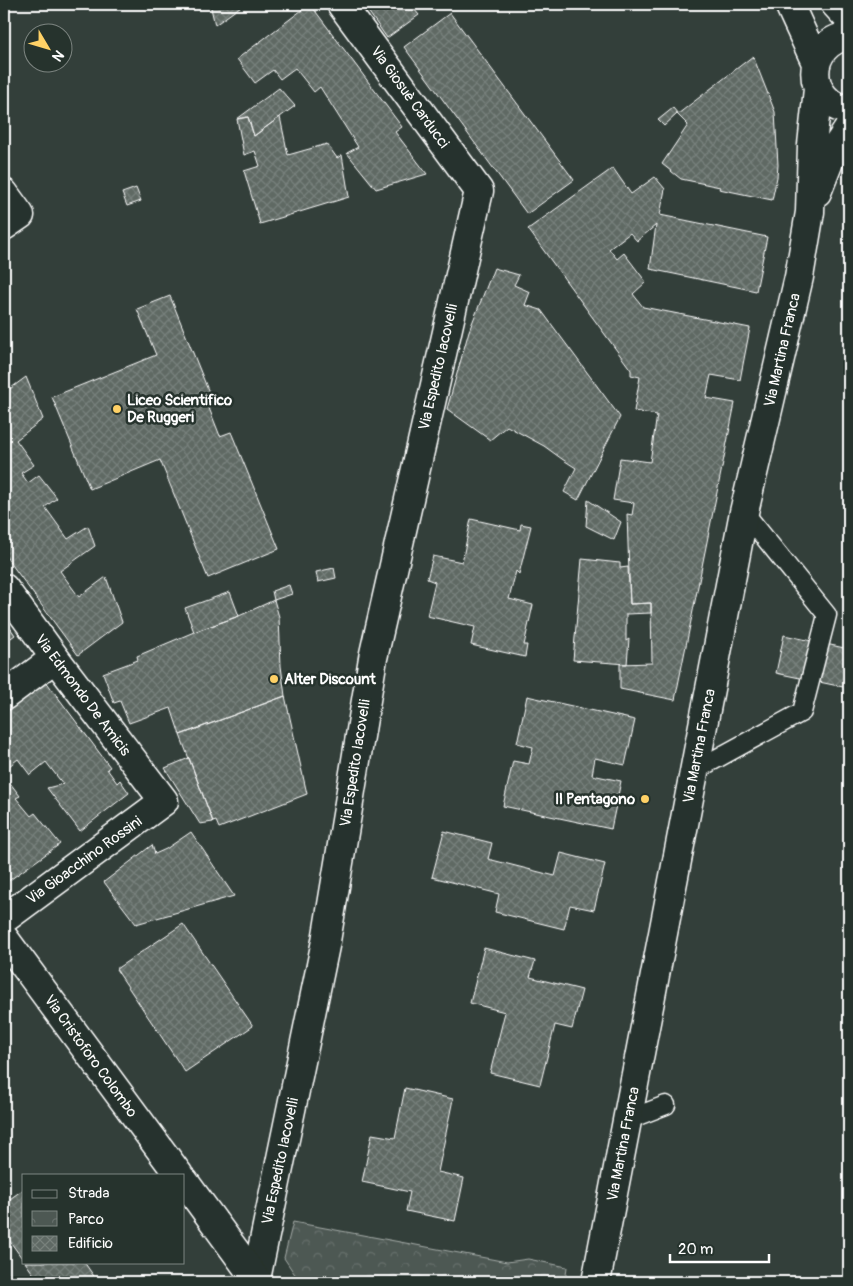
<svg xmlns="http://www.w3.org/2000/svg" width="853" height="1286" font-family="Pangolin,sans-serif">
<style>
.park{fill:url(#park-crowns);stroke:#a6aca9}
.building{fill:url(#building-cross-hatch);stroke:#fff}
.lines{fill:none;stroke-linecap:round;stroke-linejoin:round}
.lane-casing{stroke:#fff;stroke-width:21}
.street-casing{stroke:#fff;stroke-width:31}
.secondary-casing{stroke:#fff;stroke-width:31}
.primary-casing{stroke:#fff;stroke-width:31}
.lane{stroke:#26332d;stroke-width:18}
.street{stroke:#26332d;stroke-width:28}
.secondary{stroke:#26332d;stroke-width:28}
.primary{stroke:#26332d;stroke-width:28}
.poi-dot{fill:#ffd166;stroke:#26332d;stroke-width:2}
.labels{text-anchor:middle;stroke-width:5;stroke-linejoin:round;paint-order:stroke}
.street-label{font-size:15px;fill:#fff;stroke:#26332d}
.poi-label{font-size:15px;font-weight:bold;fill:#fff;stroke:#26332d;text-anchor:start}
</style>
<defs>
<pattern id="park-crowns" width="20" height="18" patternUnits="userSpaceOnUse" patternTransform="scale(1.25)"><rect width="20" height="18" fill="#4d5853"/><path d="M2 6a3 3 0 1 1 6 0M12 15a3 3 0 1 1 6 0" fill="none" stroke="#68716d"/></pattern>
<pattern id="building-cross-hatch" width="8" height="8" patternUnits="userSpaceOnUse" patternTransform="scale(1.25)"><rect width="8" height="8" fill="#5f6964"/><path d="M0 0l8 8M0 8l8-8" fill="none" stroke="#77807b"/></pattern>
</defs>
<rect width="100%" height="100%" fill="#333f3a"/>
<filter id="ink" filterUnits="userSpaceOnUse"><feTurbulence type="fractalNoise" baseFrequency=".02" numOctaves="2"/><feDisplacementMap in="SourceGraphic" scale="10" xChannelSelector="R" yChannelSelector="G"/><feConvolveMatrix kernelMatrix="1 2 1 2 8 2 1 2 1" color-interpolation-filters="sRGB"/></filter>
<g filter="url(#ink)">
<path class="park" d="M293 1222 507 1262 528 1259 567 1267 565 1282H314L312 1279 307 1282H300L284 1258Z"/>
<path class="building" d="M210 4H244L215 25Z
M310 4 402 127 395 132 427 174 376 189 347 153 358 147 320 87 314 92 295 68 280 79 273 70 255 83 237 59Z
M363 4H410L419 15 387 38Z
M450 13 574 180 527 214 404 47Z
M753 56 775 112 778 165 777 177 772 200 719 189 720 187 681 179 662 164 688 125 677 114 664 126 658 120 673 108 678 114Z
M279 88 295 106 254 136 248 117 237 119Z
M248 117 254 136 280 117 288 155 327 144 337 158 342 155 349 197 260 224 244 171 260 166 255 151 244 155 237 119Z
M613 168 631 194 655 177 665 189 660 215 767 237 756 291 650 269 656 225 637 241 630 233 609 249 617 259 624 253 646 282 633 294 643 307 750 328 740 380 711 375 706 398 735 403 675 700 620 689V664L652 663 651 603 630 604 627 514 632 515 634 503 613 500 620 458 650 462 657 415 634 411 640 377 631 375V370L528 229Z
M136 188 141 201 127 206 122 193Z
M494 268 519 275 514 285 530 292 525 305 541 310 620 417 578 500 564 492 576 468 562 459 544 446 507 426 490 440 447 409 469 331Z
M170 296 210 395 205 398 220 436 231 432 279 549 208 578 160 460 90 489 52 397 156 355 137 309Z
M26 377 43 419 16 440 34 465 21 473 28 483 39 475 57 498 45 507 68 539 88 526 95 546 60 571 79 597 106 577 122 622 78 655 4 554V537L6 536 4 533V386L7 391Z
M588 500 621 522 614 540 586 526Z
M471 519 520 530 521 524 531 526 519 574 516 571 509 599 533 605 524 645H527L525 657 471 645 475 627 427 616 435 582 427 579 433 556 462 562Z
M582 559 620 563V568L628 567 630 604 651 603V613L626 614V641L629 639 627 664 573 660Z
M334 568 336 578 318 582 316 572Z
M289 585 292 594 274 600 272 591Z
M230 592 239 616 194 632 185 608Z
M274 600 279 617 281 666 285 696 180 735 171 708 129 723 120 701 114 703 103 673 138 660 137 656 194 632 239 616Z
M4 619 15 635 4 643Z
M784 635 849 649V683L848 688 776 673Z
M42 676 110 767 107 769 117 783 120 780 129 793 80 831 47 788 63 784 46 762 30 775 18 759 4 770V705Z
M285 696 307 794 219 828 216 821 213 822 180 735Z
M527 696 635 720 625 765 595 758 592 775 621 781 611 829 503 806 513 761 529 764 533 747 517 743Z
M189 758 213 822 200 824 165 768Z
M4 775 20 796 16 798 31 816 35 813 60 844 7 882 4 878Z
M444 831 492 843 488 859 555 876 561 853 605 864 594 910 570 905 564 929 495 912 499 894 432 877Z
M191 832 234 896 136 924 104 882 152 845 155 854 166 849Z
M183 924 253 1026 185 1072 116 969Z
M484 948 535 961 530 977 582 990 572 1029 555 1025 540 1085 490 1073 505 1012 470 1003Z
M405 1088 453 1099 438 1172 464 1178 455 1221 406 1211 410 1192 362 1182 372 1134 395 1138Z
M24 1189V1261L4 1233V1203Z
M25 1262H84L98 1282H39Z"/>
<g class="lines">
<defs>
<path id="lane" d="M694 771 802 712 827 615 744 512
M627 1120 666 1105"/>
<path id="street" d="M4 193 20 215 4 226
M4 588 55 658 164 801 4 919
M4 696 55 658
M256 1279 326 941 373 658 479 191 341 4"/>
<path id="secondary" d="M4 938 179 1175
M184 1181 258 1282"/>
<path id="primary" d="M789 4 816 63
M835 4 849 19
M849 36C804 42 804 103 849 110
M817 192 832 154 849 128
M596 1282 744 512 799 277 810 212 812 145 818 89"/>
</defs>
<use href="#lane" class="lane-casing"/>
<use href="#street" class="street-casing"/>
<use href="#secondary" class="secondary-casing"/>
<use href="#primary" class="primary-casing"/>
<use href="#lane" class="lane"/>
<use href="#street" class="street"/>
<use href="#secondary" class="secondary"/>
<use href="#primary" class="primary"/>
</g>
</g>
<g class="poi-dot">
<circle cx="117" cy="409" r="5"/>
<circle cx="274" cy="679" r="5"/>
<circle cx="645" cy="799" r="5"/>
</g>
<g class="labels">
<g class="street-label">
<text transform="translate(410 97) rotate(54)" y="5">Via Giosuè Carducci</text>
<text transform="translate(782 350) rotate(-77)" y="5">Via Martina Franca</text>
<text transform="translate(438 367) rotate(-77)" y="5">Via Espedito Iacovelli</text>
<text transform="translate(83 695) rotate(53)" y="5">Via Edmondo De Amicis</text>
<text transform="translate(699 746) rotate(-79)" y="5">Via Martina Franca</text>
<text transform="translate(355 763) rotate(-81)" y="5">Via Espedito Iacovelli</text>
<text transform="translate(84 860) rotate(-36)" y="5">Via Gioacchino Rossini</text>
<text transform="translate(91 1056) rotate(54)" y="5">Via Cristoforo Colombo</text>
<text transform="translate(623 1144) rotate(-79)" y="5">Via Martina Franca</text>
<text transform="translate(280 1161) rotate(-78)" y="5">Via Espedito Iacovelli</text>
</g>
<g class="poi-label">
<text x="127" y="405">Liceo Scientifico<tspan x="127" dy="17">De Ruggeri</tspan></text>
<text x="284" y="684">Alter Discount</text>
<text x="635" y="804" text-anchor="end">Il Pentagono</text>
</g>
</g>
<rect width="853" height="1286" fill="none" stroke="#26332d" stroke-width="20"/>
<rect x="10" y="10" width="833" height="1266" fill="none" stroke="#fff" stroke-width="2" filter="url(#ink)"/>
<rect x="22" y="1174" width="162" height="90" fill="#26332d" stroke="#7d8581"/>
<rect x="32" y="1190" width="25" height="8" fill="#26332d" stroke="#7d8581"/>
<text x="68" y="1198" font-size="15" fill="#ffffff">Strada</text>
<rect x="32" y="1211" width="25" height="15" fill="url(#park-crowns)" stroke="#7d8581"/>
<text x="68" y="1224" font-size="15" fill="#ffffff">Parco</text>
<rect x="32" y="1236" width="25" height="15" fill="url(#building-cross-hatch)" stroke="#7d8581"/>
<text x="68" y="1248" font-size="15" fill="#ffffff">Edificio</text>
<g transform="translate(48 48) rotate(128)"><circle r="24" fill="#26332d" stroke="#7d8581"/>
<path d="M0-4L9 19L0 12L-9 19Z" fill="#ffd166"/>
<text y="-8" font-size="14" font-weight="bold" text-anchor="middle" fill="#ffffff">N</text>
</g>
<path d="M670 1254v8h99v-8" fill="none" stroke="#ffffff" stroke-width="2.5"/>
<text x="678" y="1254" font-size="15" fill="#ffffff" stroke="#26332d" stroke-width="4" paint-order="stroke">20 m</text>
</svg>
